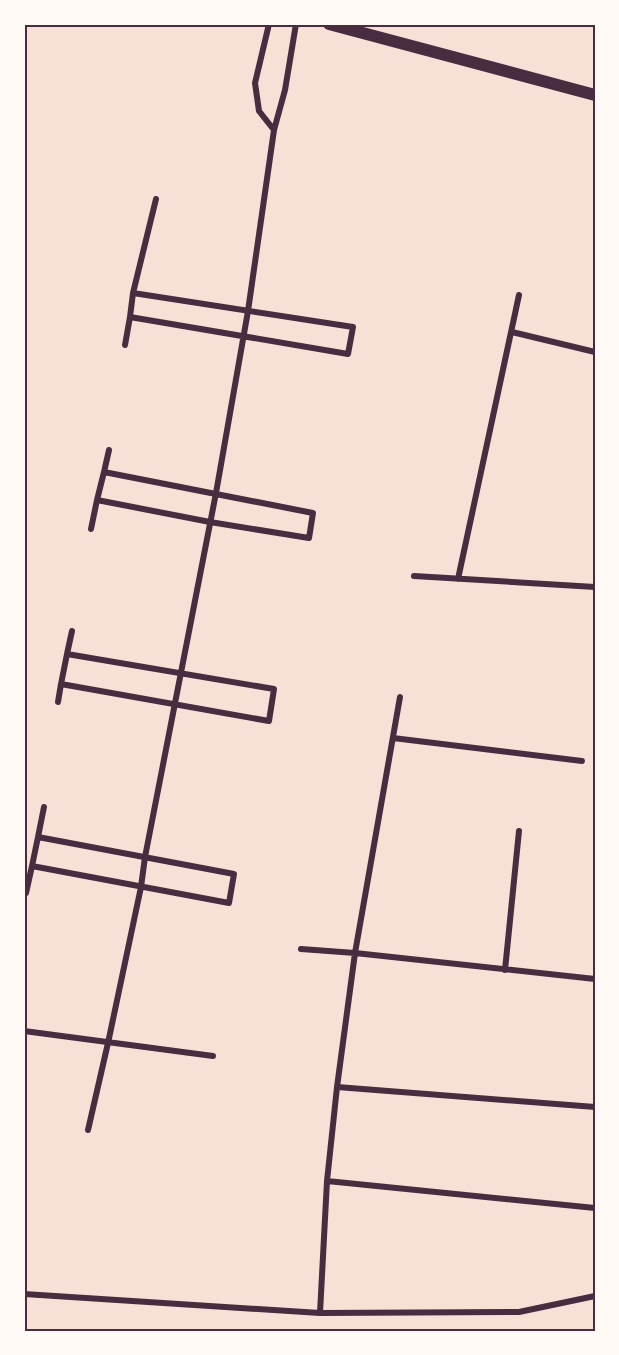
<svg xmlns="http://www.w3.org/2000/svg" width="619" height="1355" font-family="'Fira Sans',sans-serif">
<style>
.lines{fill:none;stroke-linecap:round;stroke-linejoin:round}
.minor{stroke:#4a2c40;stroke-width:6}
.secondary{stroke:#4a2c40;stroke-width:12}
.neatline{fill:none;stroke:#4a2c40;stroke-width:2}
</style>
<rect width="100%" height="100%" fill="#f7e1d7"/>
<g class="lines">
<path class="minor" d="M269 24 255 83 259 111 274 130
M133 293 353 327 348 354 130 317Z
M133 293 156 199
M512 332 595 352
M125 345 130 317
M104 472 313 513 309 538 210 522 97 500Z
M104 472 109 450
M91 529 97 500
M414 576 595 587
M458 579 519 295
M67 654 274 689 269 721 61 684Z
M67 654 72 631
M58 702 61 684
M393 738 582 761
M38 837 234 874 229 903 32 866Z
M38 837 44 807
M26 893 32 866
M301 949 355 953 595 979
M505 970 519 831
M24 1031 213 1056
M337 1087 595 1107
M88 1130 108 1043 141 887 145 857 216 493 248 311 274 130 285 90 296 24
M327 1181 595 1208
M24 1294 320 1313 519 1312 595 1296
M320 1313 327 1181 337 1087 355 953 400 697"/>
<path class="secondary" d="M329 24 595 95"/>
</g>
<rect width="619" height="1355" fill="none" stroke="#fffaf5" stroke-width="51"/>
<rect x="26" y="26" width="568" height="1304" class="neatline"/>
</svg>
